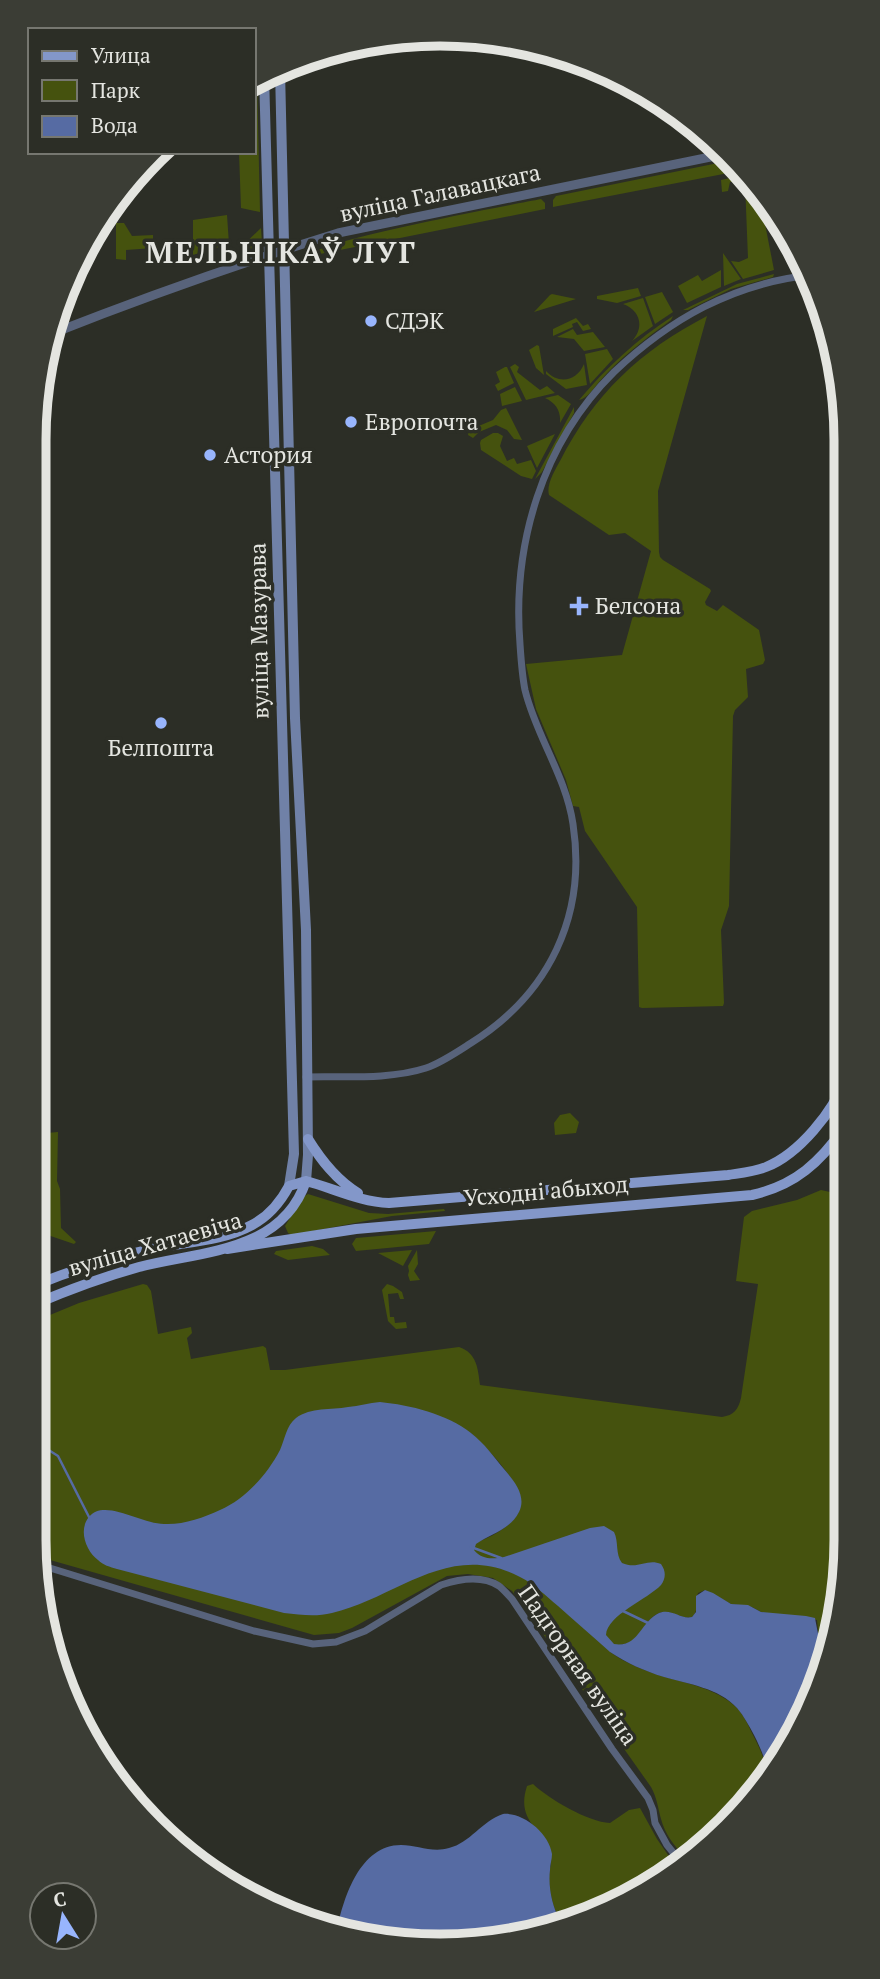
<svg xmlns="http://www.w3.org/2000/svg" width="880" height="1979" font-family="'PT Serif',serif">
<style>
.green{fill:#45520e;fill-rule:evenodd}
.water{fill:#566ba3}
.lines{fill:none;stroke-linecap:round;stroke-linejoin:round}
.stream{stroke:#566ba3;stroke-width:2.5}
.minor{stroke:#58637b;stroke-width:7}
.tertiary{stroke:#58637b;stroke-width:9}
.secondary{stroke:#7081a7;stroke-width:10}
.primary{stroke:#8397c9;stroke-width:10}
.poi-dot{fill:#98b5fd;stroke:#2c2e26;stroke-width:2.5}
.labels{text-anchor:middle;stroke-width:7;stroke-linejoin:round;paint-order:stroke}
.street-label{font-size:23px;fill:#e4e5e0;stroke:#2c2e26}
.poi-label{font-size:23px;fill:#e4e5e0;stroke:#2c2e26;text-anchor:start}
.district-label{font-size:30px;font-weight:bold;letter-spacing:2px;fill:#e4e5e0;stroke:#2c2e26}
.rim{fill:none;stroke:#e4e5e0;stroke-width:9}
</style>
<rect width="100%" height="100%" fill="#2c2e26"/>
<path class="green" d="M257 78 260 212 241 208 239 152H254V80Z
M733 160 744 170 553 207V200L556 196Z
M747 174 759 193 774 270 743 279 731 261 739 262 748 258 745 183 743 181 730 182 728 191 722 192 721 180Z
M541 199 545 203V209L305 257C320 240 506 206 541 199Z
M227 215 229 244 193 255V220Z
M116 223H124L132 236 153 235V248L126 250V260L116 259Z
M261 228 262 242 255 248 241 252V247Z
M723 253 741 279 724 286Z
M795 257 800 258 807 270 796 271 790 268 788 262Z
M721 270V287L687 303 678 286 698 275 702 281Z
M774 274 773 277 731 289 688 310H683L737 284Z
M638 288 641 296 617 303 597 299V296Z
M662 292 673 312 655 324 645 297Z
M550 295 552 294 576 299 534 312Z
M643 298 653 326 632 341C645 327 640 310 623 304Z
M673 316 671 320C645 339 620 358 599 382 593 389 588 398 579 400 606 368 637 339 673 316Z
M707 316 658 491 659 552 660 557 663 560 710 589 711 591 705 602 706 605 717 611 723 605 759 630 765 660 763 664 746 669 748 697 735 710 733 716 729 906 721 930 724 1003 723 1006 642 1008 639 1007 637 907 585 831 579 807 573 806 566 780 536 709 526 664 622 655 651 551 625 533 609 535 549 495C546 485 555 470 560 461 595 393 640 351 707 316Z
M576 318 583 326 588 324 591 329 583 331 577 322 572 324 573 327 553 336V329Z
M573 329 577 335 593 332 605 347 584 351 574 339 557 337Z
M537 345 539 346 544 375 536 368 529 350Z
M607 349 613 359 590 384 585 354Z
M515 364 519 367 517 372 540 390 547 386 555 393 526 400 510 367Z
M584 364 587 385 566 389 546 374V371C559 385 577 381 584 364Z
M505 367H507L514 383 498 391 495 385 500 382 496 372Z
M515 387 522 401 502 406 500 394Z
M558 395 571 404 560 423C561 411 556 403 545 398Z
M574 407V413L542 472 535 479Z
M506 408 522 440 514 439 507 430 496 425 479 432 473 438 468 435 469 430 493 420 501 410Z
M493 433H498L503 436 500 446 507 461 514 458 517 464 531 460 536 471 532 479 521 476 481 450 480 443 481 440Z
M555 434 537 468 527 446Z
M570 1113 579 1122 576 1133 555 1135 554 1123 560 1115Z
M58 1132 57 1181 60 1189 61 1228 76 1242 74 1244 33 1230V1143L36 1134Z
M821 1190 830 1192 846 1212 847 1539 828 1650 819 1639 817 1620 761 1612 752 1607 731 1604 705 1590 698 1593C695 1601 699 1612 692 1617 681 1620 671 1609 659 1613 648 1617 643 1631 636 1639 630 1644 626 1643 620 1645 618 1646 612 1651 610 1652 627 1664 645 1671 665 1677 689 1684 717 1689 736 1707 744 1715 748 1725 753 1735 759 1747 764 1757 767 1770L746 1807 685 1857C674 1846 665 1834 661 1819 658 1808 657 1798 651 1787L519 1600 512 1591 493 1578 468 1574 447 1576 352 1628 339 1633 314 1635 36 1556 33 1539V1322L79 1303 143 1284 147 1285 151 1291 158 1334 191 1327 192 1333 187 1338 191 1359 263 1346 266 1348 270 1370H285L459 1347C477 1353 478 1369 480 1385L722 1417C734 1415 738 1410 741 1398L758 1284 736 1281 744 1217 752 1211 797 1200ZM471 1433C487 1449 533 1491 517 1515 505 1533 480 1541 461 1549Z
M308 1194 369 1213 388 1214 444 1209 445 1211 392 1216 292 1235 288 1233 285 1226 303 1197Z
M436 1231 429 1244 356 1251 352 1244 356 1238Z
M312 1246 323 1249 330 1255 288 1260 274 1254 276 1251Z
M412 1250 403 1266 378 1253Z
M417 1250 418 1264 414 1271 420 1280 410 1281 408 1275 409 1271 408 1266Z
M387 1284 393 1286 402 1292 404 1299H400L398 1293 388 1294 390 1317H394L395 1323 406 1322 407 1328 396 1329 388 1321 382 1290Z
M533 1784C549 1799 588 1822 610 1823L629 1810 640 1808 657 1839 675 1865 643 1891 560 1920C553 1908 549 1891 549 1877 549 1869 553 1862 550 1855 540 1826 516 1820 527 1786Z"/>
<path class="water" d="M380 1402C410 1405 447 1414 471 1433 484 1443 494 1457 504 1469 514 1481 527 1496 519 1512 510 1530 490 1534 476 1544L474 1550C482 1560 493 1559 504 1557L590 1528 604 1526 614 1532C619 1542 615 1554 622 1563 638 1570 647 1558 661 1564 666 1571 666 1578 661 1585 648 1599 607 1615 606 1635L614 1644C639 1648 640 1622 659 1613 672 1608 681 1620 692 1617L696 1612V1596L705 1590 713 1593 731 1604 748 1605 761 1612 806 1616 815 1618 819 1639 828 1650 825 1670 767 1770C765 1758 760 1747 754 1735 749 1726 744 1716 737 1708 719 1688 688 1684 664 1677 644 1671 627 1663 610 1652 593 1637 575 1621 558 1606 546 1596 534 1584 520 1577 449 1540 397 1598 332 1613 316 1617 301 1615 284 1613L117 1569C110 1567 103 1565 98 1560 86 1551 78 1530 89 1517 104 1498 141 1524 164 1524 183 1525 203 1518 220 1510 245 1499 267 1475 280 1450 285 1439 286 1426 296 1418 311 1407 331 1410 348 1407 359 1406 369 1403 380 1402Z
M503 1814C523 1812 549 1833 552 1854 552 1859 550 1865 550 1870 548 1886 552 1907 560 1920L493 1942 361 1938 337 1929C344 1897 360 1845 401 1845 417 1845 432 1853 449 1848 470 1843 482 1821 503 1814Z"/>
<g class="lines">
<path class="stream" d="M33 1440 58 1456 89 1517
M471 1547 501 1558
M623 1611 648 1623"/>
<path class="minor" d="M306 1077C344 1076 389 1080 426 1068 441 1063 457 1052 471 1043 549 994 587 916 573 824 566 776 536 736 525 690 522 675 521 659 520 644 512 545 542 443 614 372 670 319 732 284 810 275
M37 1564 254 1631 313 1644 336 1642 365 1631 441 1585C459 1579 482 1575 499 1586 503 1589 508 1595 512 1599L612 1749 648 1798 653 1810 655 1823 667 1845 680 1861"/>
<path class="tertiary" d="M51 334C145 297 241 263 338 233L725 154"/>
<path class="secondary" d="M280 70 295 718 306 930 308 1155 306 1181
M264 74 294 1154 289 1186"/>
<path class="primary" d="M308 1139C321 1160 336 1180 358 1193
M306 1181C333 1188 360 1202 389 1203L728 1175C741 1173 754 1172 766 1167 799 1154 834 1111 845 1079
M227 1249 356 1229 752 1195C796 1185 820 1162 845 1127
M33 1286C72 1270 111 1258 152 1249 185 1242 223 1241 252 1225 269 1216 280 1203 289 1186L306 1181
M33 1305C68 1290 103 1277 139 1267 200 1251 282 1253 306 1181"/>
</g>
<g class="poi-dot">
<circle cx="371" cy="321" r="7"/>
<circle cx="351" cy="422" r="7"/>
<circle cx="210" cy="455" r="7"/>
<path d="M575.5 595.5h7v7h7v7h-7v7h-7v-7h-7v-7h7z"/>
<circle cx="161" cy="723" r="7"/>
</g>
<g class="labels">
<g class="street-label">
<text transform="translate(440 193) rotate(-12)" y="8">вуліца Галавацкага</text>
<text transform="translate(259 631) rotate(-91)" y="8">вуліца Мазурава</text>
<text transform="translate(546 1191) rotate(-5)" y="8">Усходні абыход</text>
<text transform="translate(155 1244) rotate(-16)" y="8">вуліца Хатаевіча</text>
<text transform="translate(578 1665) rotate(55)" y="8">Падгорная вуліца</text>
</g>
<g class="poi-label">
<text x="385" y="329">СДЭК</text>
<text x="365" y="430">Европочта</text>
<text x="224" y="463">Астория</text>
<text x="595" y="614">Белсона</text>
<text x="161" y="756" text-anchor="middle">Белпошта</text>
</g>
<g class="district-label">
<text x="281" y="263">МЕЛЬНІКАЎ ЛУГ</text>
</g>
</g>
<path d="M0 0H880V1979H0ZM440 46H440A394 394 0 0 1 834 440V1540A394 394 0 0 1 440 1934H440A394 394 0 0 1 46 1540V440A394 394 0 0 1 440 46Z" fill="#3b3d35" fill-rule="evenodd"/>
<path class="rim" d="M440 46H440A394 394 0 0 1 834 440V1540A394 394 0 0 1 440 1934H440A394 394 0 0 1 46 1540V440A394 394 0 0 1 440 46Z"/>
<rect x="28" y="28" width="228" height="126" fill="#2c2e26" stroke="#767770" stroke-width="2"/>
<rect x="42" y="51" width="35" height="10" fill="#8397c9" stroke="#767770" stroke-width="2"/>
<text x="91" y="63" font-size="21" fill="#e4e5e0">Улица</text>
<rect x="42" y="80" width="35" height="21" fill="#45520e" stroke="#767770" stroke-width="2"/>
<text x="91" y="98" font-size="21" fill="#e4e5e0">Парк</text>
<rect x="42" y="116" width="35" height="21" fill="#566ba3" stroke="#767770" stroke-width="2"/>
<text x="91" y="133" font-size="21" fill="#e4e5e0">Вода</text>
<g transform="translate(63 1916) rotate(349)"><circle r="33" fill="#2c2e26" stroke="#767770" stroke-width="2"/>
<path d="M0-5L12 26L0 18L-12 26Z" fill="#98b5fd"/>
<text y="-10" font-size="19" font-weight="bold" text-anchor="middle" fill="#e4e5e0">С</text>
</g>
</svg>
